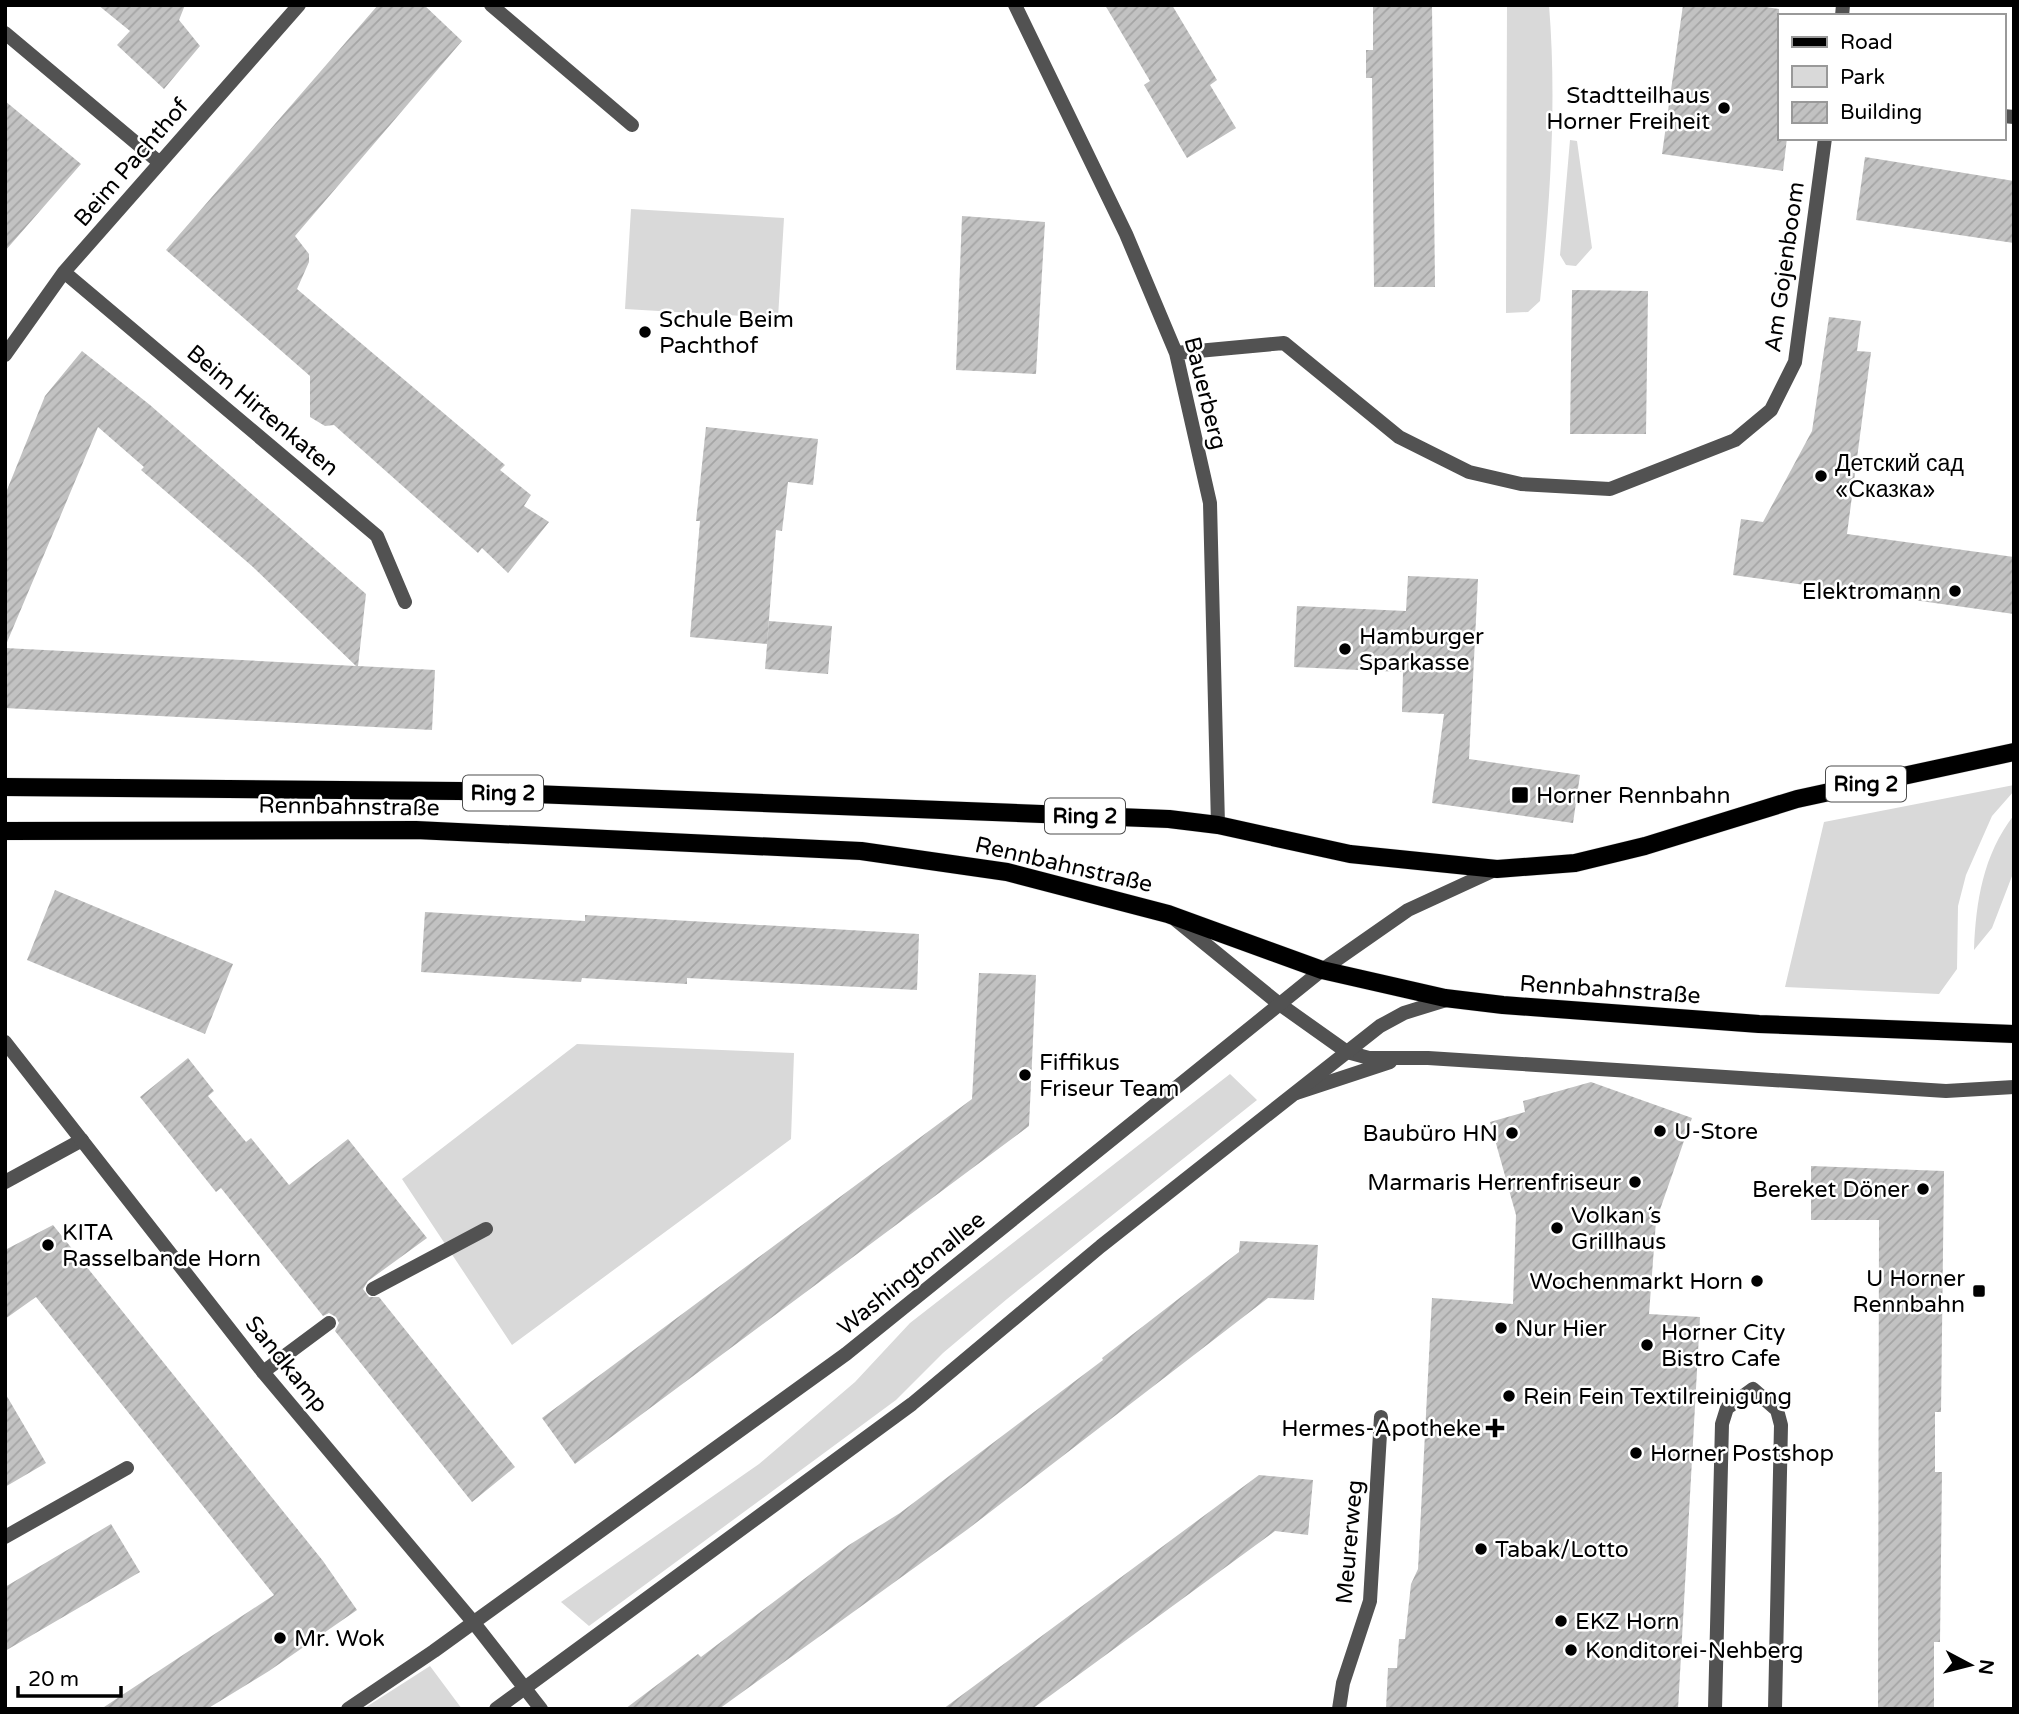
<svg xmlns="http://www.w3.org/2000/svg" width="2019" height="1714" font-family="'Varela Round',sans-serif">
	<defs>
		<pattern id="building-hatch" width="6" height="6" patternUnits="userSpaceOnUse" patternTransform="scale(1.75)"><rect width="6" height="6" fill="#c2c2c2"/><path d="M-1 1l2-2M0 6l6-6M5 7l2-2" fill="none" stroke="#a5a5a5"/></pattern>
	</defs>
	<rect width="100%" height="100%" fill="#fff"/>
	<path fill="#d9d9d9" d="M1507,5h42c8,99 1,197 -9,296l-12,11 -22,1v-8z
		M1570,140l7,1 15,107 -16,18 -10,-1 -6,-10z
		M631,209l153,9 -6,100 -153,-9z
		M2014,785v6l-22,25 -26,59 -8,31 -1,63 -18,25 -154,-7 39,-165z
		M2014,815v56l-22,57 -18,22c2,-49 9,-95 40,-135z
		M577,1044l217,9 -3,86 -279,206 -110,-166z
		M1230,1074l27,26 -250,199 -64,54 -47,47 -307,226 -28,-24 198,-138 96,-82 55,-59z
		M430,1666l32,43h-99z"/>
	<path fill="url(#building-hatch)" d="M98,5h87l-6,15 21,26 -36,43 -47,-44 13,-14z
		M378,5h46l38,36 -167,195 14,18v8l-12,27 208,176 -5,5 31,25 -7,11 25,16 -41,51 -26,-25 -4,5 -144,-128 -9,1 -15,-9v-41l-144,-126z
		M1105,5h67l45,75 -7,5 26,43 -49,30 -43,-73 6,-4z
		M1373,5h59l3,282h-61l-2,-209h-6v-28h7z
		M1683,5h69l27,4v129h8l-4,33 -121,-17z
		M5,101l76,63 -76,87z
		M1865,157l149,24v62l-158,-23z
		M962,216l83,6 -9,152 -80,-4z
		M1572,290l76,1 -2,143h-76z
		M1829,317l32,4 -4,30 14,1 -24,182 167,23v57l-281,-39 8,-56 22,3 49,-91z
		M82,351l68,54 216,189 -8,72 77,4 -3,60 -427,-22v-60l351,18 -103,-99 -112,-97 3,-3 -46,-40 -93,220v-152l40,-99z
		M706,427l112,12 -5,46 -25,-3 -6,49 -6,-1 -9,114 -77,-7 10,-116h-4z
		M1408,576l70,3 -9,180 111,16 -7,48 -141,-20 12,-89 -42,-2 1,-40 -109,-5 3,-61 109,5z
		M769,621l63,5 -4,48 -63,-5z
		M55,890l178,74 -28,70 -178,-74z
		M425,912l160,9v-6l334,19 -2,56 -230,-12v6l-105,-6 -1,4 -160,-10z
		M979,973l57,2 -7,151 -454,338 -33,-46 430,-319z
		M188,1058l26,33 -6,5 38,46 5,-4 38,47 59,-46 79,99 -59,43 -5,8 6,8h10l136,170 -38,31 -5,4 -137,-171 4,-8 -3,-6 -7,-4 -6,3 -102,-128 -5,4 -76,-95z
		M1591,1082l101,36 -36,103 -7,93 51,3 -22,392h-292l2,-41h9l2,-29h6l6,-55 7,-15 14,-271 81,6 3,-89 -26,-93 35,-10 -2,-11z
		M1811,1166l133,5 -3,241h-6v60h7l-2,170h-6v67h-56l1,-489h-68z
		M53,1225l270,336 34,49 -88,61 -62,38h-106l173,-114 -238,-298 -31,22v-69z
		M1240,1241l78,4 -4,55 -46,-2 -300,231 -249,180h-94l73,-55 3,3 148,-112 51,-32 203,-153 -1,-2 137,-106z
		M5,1393l41,70 -41,24z
		M1259,1475l54,5 -5,55 -33,-4 -243,178h-89z
		M111,1524l29,48 -135,79v-64z"/>
	<g fill="none" stroke-linecap="round" stroke-linejoin="round">
		<defs>
			<path id="primary" d="M5,787l454,4 710,28 49,6 132,29 147,15 78,-6 70,-17 152,-47 217,-47
				M5,831l411,-1 445,21 146,21 161,42 154,56 123,28 58,7 256,19 255,10"/>
		</defs>
		<use href="#primary" stroke="#dbdbdb" stroke-width="19"/>
		<path stroke="#525252" stroke-width="14" d="M491,5l141,120
			M1176,920l102,83 69,49 22,6h59l518,33 68,-4
			M1296,1093l94,-31
			M373,1289l113,-60
			M263,1372l66,-49
			M5,1537l122,-69
			M1715,1709l7,-285 5,-16 26,-19 24,21 4,15 -6,284"/>
		<path stroke="#525252" stroke-width="14" d="M1015,5l111,229 50,119 34,150 8,322
			M1842,16l1,-11
			M5,33l155,130
			M2003,116l11,1
			M64,272l313,264 28,66
			M1176,353l108,-10 115,94 70,35 52,12 89,5 125,-49 36,-30 24,-48 30,-224
			M5,355l59,-83 235,-267
			M5,1182l77,-42
			M1339,1709l4,-26 27,-82 11,-184"/>
		<path stroke="#525252" stroke-width="14" d="M5,1042l258,330 211,251 67,86
			M348,1709l86,-58 412,-297 476,-384 86,-60 89,-41
			M496,1709l416,-305 189,-158 279,-220 24,-13 42,-13"/>
		<use href="#primary" stroke="#000" stroke-width="18"/>
	</g>
	<g fill="#000" stroke="#fff" stroke-width="2.5">
		<circle cx="1724" cy="108" r="7"/>
		<circle cx="645" cy="332" r="7"/>
		<circle cx="1821" cy="476" r="7"/>
		<circle cx="1955" cy="591" r="7"/>
		<circle cx="1345" cy="649" r="7"/>
		<rect x="1511" y="786" width="18" height="18" rx="3.5"/>
		<circle cx="1025" cy="1075" r="7"/>
		<circle cx="1660" cy="1131" r="7"/>
		<circle cx="1512" cy="1133" r="7"/>
		<circle cx="1635" cy="1182" r="7"/>
		<circle cx="1923" cy="1189" r="7"/>
		<circle cx="1557" cy="1228" r="7"/>
		<circle cx="48" cy="1245" r="7"/>
		<circle cx="1757" cy="1281" r="7"/>
		<rect x="1972" y="1284" width="14" height="14" rx="3.5"/>
		<circle cx="1501" cy="1328" r="7"/>
		<circle cx="1647" cy="1345" r="7"/>
		<circle cx="1509" cy="1396" r="7"/>
		<path d="M1491.5 1417.5h7v7h7v7h-7v7h-7v-7h-7v-7h7z"/>
		<circle cx="1636" cy="1453" r="7"/>
		<circle cx="1481" cy="1549" r="7"/>
		<circle cx="1561" cy="1621" r="7"/>
		<circle cx="280" cy="1638" r="7"/>
		<circle cx="1571" cy="1650" r="7"/>
	</g>
	<g text-anchor="middle" stroke-width="5" stroke-linejoin="round" paint-order="stroke">
		<g fill="#fff" stroke="#4c4c4c" stroke-width="2">
			<rect x="1826" y="766.5" width="80" height="35" rx="5"/>
			<rect x="463" y="775.5" width="80" height="35" rx="5"/>
			<rect x="1045" y="798.5" width="80" height="35" rx="5"/>
		</g>
		<g font-size="21" font-weight="bold" fill="#000">
			<text x="1866" y="791">Ring 2</text>
			<text x="503" y="800">Ring 2</text>
			<text x="1085" y="823">Ring 2</text>
		</g>
		<g font-size="23" fill="#000" stroke="#fff" text-anchor="start">
			<text x="1710" y="103" text-anchor="end">Stadtteilhaus<tspan x="1710" dy="26">Horner Freiheit</tspan></text>
			<text x="659" y="327">Schule Beim<tspan x="659" dy="26">Pachthof</tspan></text>
			<text x="1835" y="471">Детский сад<tspan x="1835" dy="26">«Сказка»</tspan></text>
			<text x="1941" y="599" text-anchor="end">Elektromann</text>
			<text x="1359" y="644">Hamburger<tspan x="1359" dy="26">Sparkasse</tspan></text>
			<text x="1536" y="803">Horner Rennbahn</text>
			<text x="1039" y="1070">Fiffikus<tspan x="1039" dy="26">Friseur Team</tspan></text>
			<text x="1674" y="1139">U-Store</text>
			<text x="1498" y="1141" text-anchor="end">Baubüro HN</text>
			<text x="1621" y="1190" text-anchor="end">Marmaris Herrenfriseur</text>
			<text x="1909" y="1197" text-anchor="end">Bereket Döner</text>
			<text x="1571" y="1223">Volkan´s<tspan x="1571" dy="26">Grillhaus</tspan></text>
			<text x="62" y="1240">KITA<tspan x="62" dy="26">Rasselbande Horn</tspan></text>
			<text x="1965" y="1286" text-anchor="end">U Horner<tspan x="1965" dy="26">Rennbahn</tspan></text>
			<text x="1743" y="1289" text-anchor="end">Wochenmarkt Horn</text>
			<text x="1515" y="1336">Nur Hier</text>
			<text x="1661" y="1340">Horner City<tspan x="1661" dy="26">Bistro Cafe</tspan></text>
			<text x="1523" y="1404">Rein Fein Textilreinigung</text>
			<text x="1481" y="1436" text-anchor="end">Hermes-Apotheke</text>
			<text x="1650" y="1461">Horner Postshop</text>
			<text x="1495" y="1557">Tabak/Lotto</text>
			<text x="1575" y="1629">EKZ Horn</text>
			<text x="294" y="1646">Mr. Wok</text>
			<text x="1585" y="1658">Konditorei-Nehberg</text>
		</g>
		<g font-size="23" fill="#000" stroke="#fff">
			<text transform="translate(131 162) rotate(-49)" y="8">Beim Pachthof</text>
			<text transform="translate(1784 267) rotate(-82)" y="8">Am Gojenboom</text>
			<text transform="translate(1206 393) rotate(76)" y="8">Bauerberg</text>
			<text transform="translate(263 410) rotate(40)" y="8">Beim Hirtenkaten</text>
			<text transform="translate(349 806) rotate(1)" y="8">Rennbahnstraße</text>
			<text transform="translate(1064 864) rotate(13)" y="8">Rennbahnstraße</text>
			<text transform="translate(1610 989) rotate(4)" y="8">Rennbahnstraße</text>
			<text transform="translate(911 1273) rotate(-39)" y="8">Washingtonallee</text>
			<text transform="translate(287 1364) rotate(51)" y="8">Sandkamp</text>
			<text transform="translate(1349 1542) rotate(-85)" y="8">Meurerweg</text>
		</g>
	</g>
	<rect width="2019" height="1714" fill="none" stroke="#000000" stroke-width="14"/>
	<rect x="1778" y="14" width="228" height="126" fill="#ffffff" stroke="#999999" stroke-width="2"/>
	<rect x="1792" y="37" width="35" height="10" fill="#000000" stroke="#999999" stroke-width="2"/>
	<text x="1840" y="49" font-size="21" fill="#000000">Road</text>
	<rect x="1792" y="66" width="35" height="21" fill="#d9d9d9" stroke="#999999" stroke-width="2"/>
	<text x="1840" y="84" font-size="21" fill="#000000">Park</text>
	<rect x="1792" y="102" width="35" height="21" fill="url(#building-hatch)" stroke="#999999" stroke-width="2"/>
	<text x="1840" y="119" font-size="21" fill="#000000">Building</text>
	<g transform="translate(1970 1665) rotate(97)" stroke="#ffffff" stroke-width="5" paint-order="stroke">
	<path d="M0-5L12 26L0 18L-12 26Z" fill="#000000"/>
	<text y="-10" font-size="19" font-weight="bold" text-anchor="middle" fill="#000000">N</text>
	</g>
	<path d="M18 1686v10h103v-10" fill="none" stroke="#000000" stroke-width="3.5"/>
	<text x="28" y="1686" font-size="21" fill="#000000" stroke="#ffffff" stroke-width="5" paint-order="stroke">20 m</text>
</svg>
